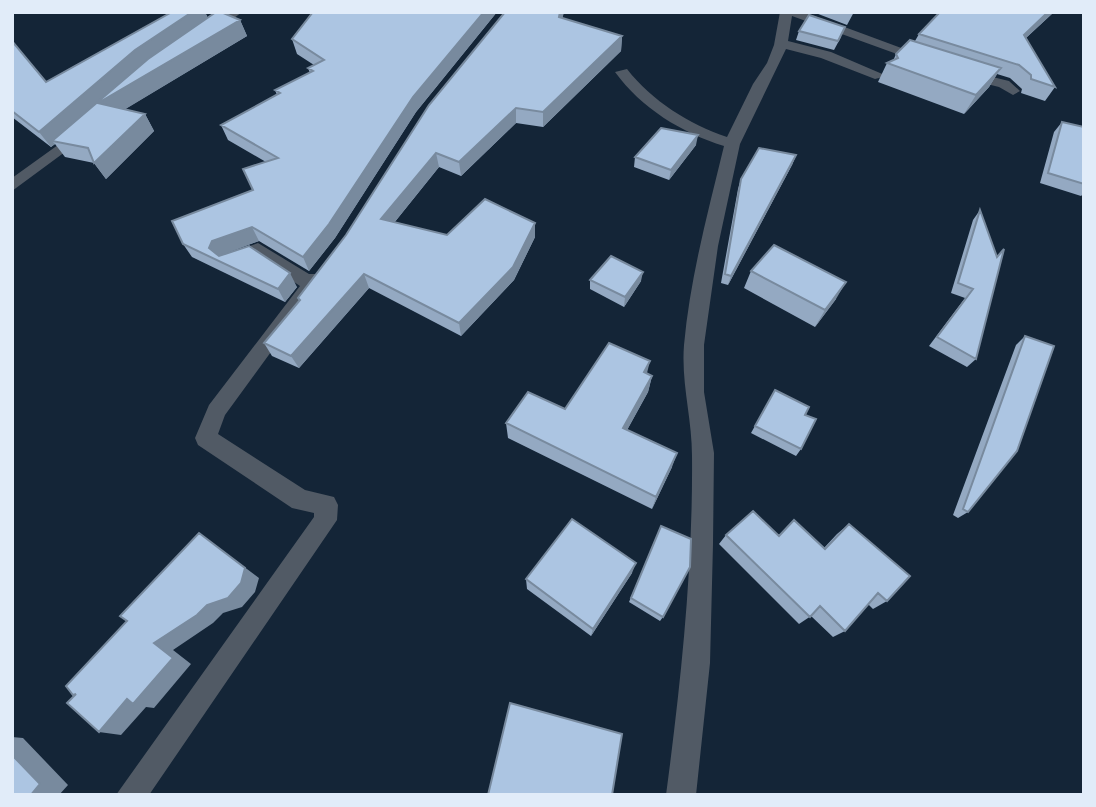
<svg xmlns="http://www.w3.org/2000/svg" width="1096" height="807" font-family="'PT Sans',sans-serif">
	<rect width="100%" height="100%" fill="#142537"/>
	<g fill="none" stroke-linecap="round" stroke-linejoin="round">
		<path fill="#515a65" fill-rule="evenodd" d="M227,12h15l-29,22h-10v-6z
			M780,12h24l127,47 -12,3 -127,-46 -4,25 43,11 56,24 -12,3 -54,-21 -35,-9 -46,95 -22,102 -14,99v47l10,61 -1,91 -3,119 -14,132h-30c15,-113 27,-226 26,-339 0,-38 -11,-73 -8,-111 6,-67 24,-133 40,-199 -42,-13 -83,-38 -109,-74l12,-3c25,32 62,55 100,68l26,-53 14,-21 7,-18z
			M964,70l45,11 11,10 -7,4 -14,-8 -40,-10 -2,-3z
			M83,127l5,2v6l-76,56v-13z
			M258,243l51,31h12l3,5 -99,136 -7,19 87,56 29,7 4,8 -1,15 -188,275h-33l198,-278v-4l-22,-5 -94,-63 -3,-7 14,-33 91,-119 -43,-29 -28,11 -9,-7 3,-5z"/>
	</g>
	<path fill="#94a9c2" d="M172,12h33l3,6 32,2 7,16 -122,73 20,5 9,17 -48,48 -12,-16 -29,-6 -10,-13 -4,3 -39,-30v-76l34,41z
		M313,12h184l-81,100 -81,126 -26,33 -50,-30 -38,14 -1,1 77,31 -12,15 -93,-45 -9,-13 70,-54 13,-28 -38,-22 -7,-15 56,-30 -2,-5 35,-17 -2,-5 6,-3 -17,-11 -5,-15z
		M505,12h59l-2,6 60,18 -1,15 -78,76 -27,-4 -55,53 -22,-9 -45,56 53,12 88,2 -21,43 -53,56 -92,-48 -70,80 -27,-12 -8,-13 35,-42 -1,-3 48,-63z
		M813,12h41l-7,13z
		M940,12h114l-28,26 29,49 -10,14 -24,-8 1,-4 -12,-11 -13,-4 -8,13 -25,27 -86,-32 9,-19 6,-2 3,-7 19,-13 4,-7z
		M799,31l42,6 -7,13 -38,-10z
		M1062,122l22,5v66l-3,3 -41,-13 14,-51z
		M696,145l-27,35 -35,-13 1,-10z
		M796,155l-4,10 -64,120 -7,-2 17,-94 3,-10z
		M980,210l-4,149 -9,8 -38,-21 36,-48 -14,-5 22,-73z
		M751,271l85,28 -21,28 -71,-39z
		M590,280l51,1 -17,26 -34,-18z
		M1025,336l-57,176 -10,6 -5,-3 63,-170z
		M647,373l5,3 -4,16 -21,38 45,37 -20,42 -144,-71 -2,-15 59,-14z
		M775,390l26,59 -5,7 -45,-23z
		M849,524l38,77 -14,8 -5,-5 -23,27 -12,6 -22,-21 -12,8 -80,-80 7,-9 53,1 45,12 13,-14z
		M661,526l2,91 -3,4 -31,-19z
		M632,573l-41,63 -64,-47 -1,-10z"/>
	<path fill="#788a9e" d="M192,12h13l4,9 31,-1 7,16 -138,83 -57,22 3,3 -4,3 -12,-15 96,-82z
		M484,12h13l-81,100 -81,126 -26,33 -6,-14 110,-160z
		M560,12h4l-5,20v-15z
		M1048,12h6l-39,36 9,-13z
		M622,36l-1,15 -78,76v-15z
		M1001,68l-12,19 -25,27 12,-19z
		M516,108v15l-55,53 -2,-14z
		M145,114l9,17 -48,48 -12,-16z
		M698,135l-2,10 -27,35 2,-10z
		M436,153l3,14 -54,67 -4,-15z
		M796,155l-4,10 -64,120 3,-9z
		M535,223v14l-21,43 -53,56 -2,-13z
		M252,227l7,14 -38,14 -3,5 -9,-12 3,-7z
		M643,272l-2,9 -17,26 1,-10z
		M290,273l7,14 -12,15 -7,-13z
		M364,274l5,14 -70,80 -8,-12z
		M846,282l-10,17 -21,28 10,-17z
		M650,361l-4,16 -2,-5z
		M652,376l-4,16 -28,51 3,-15z
		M677,453l-5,14 -20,42 4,-12z
		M199,533l60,45 -4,14 -13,15 -19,6 -10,10 -40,27 18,14 -37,44 -8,-1 -25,28 -22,-3 55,-89z
		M636,563l-4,10 -41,63 2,-7z
		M12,737l11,1 45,47 -9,10h-28l-19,-40z"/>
	<path fill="#acc5e2" stroke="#788a9e" stroke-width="2" d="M172,12h20l-57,38 -96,82 -27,-21v-70l34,41z
		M216,12h5l19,8 -142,83 47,11 -51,49 -6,-15 -36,-7 96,-82z
		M313,12h171l-71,85 -84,127 -26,33 -51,-30 -40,14 -3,7 10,8 30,-10 41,27 -12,16 -95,-45 -11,-23 81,-31 -10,-21 35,-11 -57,-33 59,-32 -5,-3 38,-19 -5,-3 16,-8 -32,-21z
		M505,12h55l-1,5 63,19 -79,76 -27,-4 -57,54 -23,-9 -55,66 66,16 38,-36 50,24 -22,44 -54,56 -95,-49 -73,82 -27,-13 36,-43 -2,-2 48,-63 83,-130z
		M940,12h108l-24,23 31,52 -24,-8v-4l-12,-10 -100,-31z
		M809,15l36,12 -7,14 -39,-10z
		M910,40l91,28 -25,27 -89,-32 11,-5 -2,-4z
		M1062,122l22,5v57l-36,-11z
		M661,128l37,7 -27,35 -36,-13z
		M759,148l37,7 -65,121 -6,-2 16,-95z
		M980,210l17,47 7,-8 -28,110 -39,-22 36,-48 -15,-6z
		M774,245l72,37 -21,28 -74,-39z
		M611,256l32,16 -18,25 -35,-17z
		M1025,336l29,10 -37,105 -49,61 -5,-3z
		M609,343l41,18 -6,11 8,4 -29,52 54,25 -21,44 -150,-74 22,-31 37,17z
		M775,390l34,17 -4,8 11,4 -15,30 -46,-23z
		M753,511l26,25 15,-16 31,29 24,-25 61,52 -23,25 -9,-8 -33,38 -25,-25 -10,11 -84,-82z
		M572,519l64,44 -43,66 -67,-50z
		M661,526l30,13 -1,28 -27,50 -32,-19z
		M199,533l46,35 -4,15 -13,15 -21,7 -10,10 -43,28 19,15 -40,46 -6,-5 -28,33 -32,-29 9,-9 -3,1 -7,-9 61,-65 -7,-5z
		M510,703l112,31 -10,61h-124z
		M12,755l28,29 -9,11h-19z"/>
	<rect width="1096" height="807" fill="none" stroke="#e1ecf9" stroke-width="28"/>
</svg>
